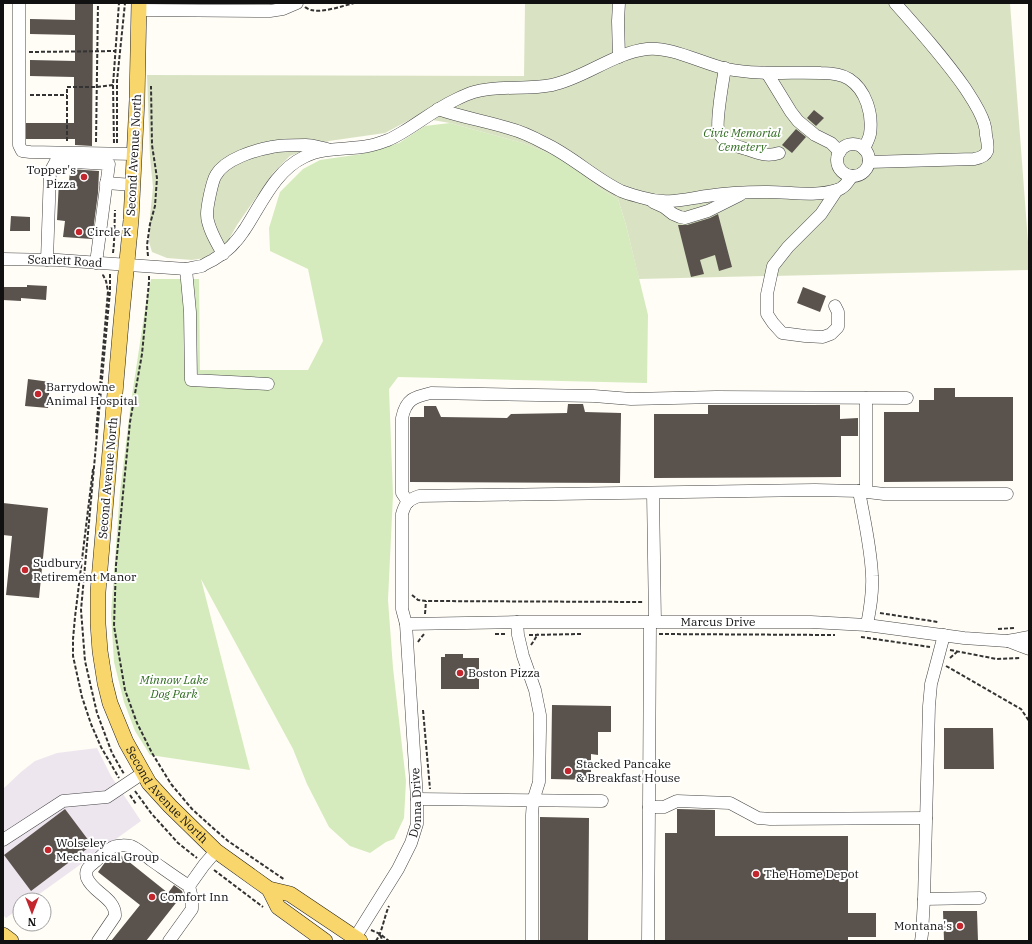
<svg xmlns="http://www.w3.org/2000/svg" width="1032" height="944" font-family="'IBM Plex Serif',serif">
	<rect width="100%" height="100%" fill="#fffdf5"/>
	<path fill="#eee6ef" d="M97,748l14,28 30,45 -110,79h-11v8l-14,10 -3,-3v-126l18,-17 14,-11 22,-8z"/>
	<path fill="#d5ebbd" d="M450,123l73,20 32,13 27,18 17,14 19,11 8,26 22,90 -1,68 -249,-6 -9,12 4,106 -5,105 5,68 13,113 -2,37 -10,21 -8,3 -16,11 -20,-7 -21,-19 -22,-43 -14,-35 -92,-170 49,191 -100,-15 -15,-24 -11,-29 -10,-40 -3,-48 9,-122 11,-90 15,-99 5,-24h48l1,91h108l15,-29 -15,-72 -38,-18 -1,-23 11,-36 23,-23 17,-9 42,-6 37,-11 26,-17z"/>
	<path fill="#d9e3c4" d="M525,3h485l19,252v15l-390,9 -13,-54 -8,-26 -19,-11 -17,-14 -27,-18 -32,-13 -73,-20 -35,-6 -30,16 -56,8 -39,15 -17,17 -36,52 -9,16 -23,17 -13,2 -25,-2 -15,-6 -3,-10 1,-26 3,-29 -3,-30 -3,-82 377,1z"/>
	<path fill="#5a524d" d="M75,3h18l-1,143 -17,-1v-6h-49v-16h48v-46l-44,-1v-16l45,1v-26l-45,-1v-15l45,1z
		M814,110l10,8 -8,8 -9,-8z
		M796,129l10,8 -14,16 -10,-8z
		M70,169l29,2 -1,22 -6,46 -29,-2 2,-16 -8,-1 2,-39 10,1z
		M718,214l14,53 -13,4 -4,-16 -15,5 4,14 -13,3 -13,-52h9l23,-7z
		M11,216l19,1v14h-20z
		M27,285l20,1 -1,14 -25,-2v3l-18,-1v-13h24z
		M803,287l23,9 -6,16 -23,-9z
		M28,379l22,3 -2,26 -23,-2z
		M934,388h21v9h58v84l-129,1v-70h35v-12h15z
		M568,404h15l2,8 36,1 -1,70 -210,-1v-65h14v-11h12l5,11 66,1 4,-4 56,-1z
		M708,405h132v14l18,-1v18h-17v41l-187,1v-64h54z
		M3,503l45,5 -9,90 -33,-3 6,-59 -9,-1z
		M445,654h18v4h16v31h-38v-32h4z
		M552,705l59,1v26h-13v23l-7,-1v26l-40,-1z
		M944,728h49l1,41h-50z
		M65,809l27,36 -61,46 -27,-36z
		M677,809l38,1v26h133v77h28v24h-28v4h-183v-108h12z
		M540,817l49,1 -1,123h-48z
		M118,853l50,40 6,-8 8,6 1,3 -37,47h-35l29,-36 -42,-33 8,-11 7,-5z
		M943,911h34l1,30h-34z"/>
	<g fill="none" stroke-linecap="round" stroke-linejoin="round">
		<defs>
			<g id="minor">
				<path d="M19,3v142l3,6 8,1 104,2"/>
				<path d="M139,10l131,1 13,-2 14,-6"/>
				<path d="M619,57l-1,-36 1,-18"/>
				<path d="M725,68c-2,12 -10,57 -6,65 5,10 17,13 27,16 11,4 21,8 33,4"/>
				<path d="M767,73l24,39 7,9 17,14 16,8 9,9"/>
				<path d="M438,109c23,8 47,12 70,19 12,3 25,9 36,15 28,13 50,35 77,48 7,3 16,5 23,7 22,7 41,1 63,-2 20,-3 41,-4 61,-4 22,0 47,5 69,-2 7,-2 11,-8 15,-14"/>
				<circle cx="853" cy="160" r="16"/>
				<path d="M869,162l105,-3c16,-3 15,-10 12,-24 0,-4 -1,-9 -2,-12 -4,-13 -12,-24 -19,-35 -21,-30 -45,-57 -70,-85"/>
				<path d="M106,183l27,2"/>
				<path d="M653,202l11,5 9,7 7,3 5,1 23,-7 32,-16"/>
				<path d="M223,254c-6,-11 -16,-27 -16,-40 0,-7 5,-33 9,-39 9,-16 39,-25 56,-28 8,-2 25,-2 34,-2 7,0 14,3 21,4"/>
				<path id="s1" d="M3,259l55,1 128,9c5,-1 11,-2 16,-3 3,-2 7,-4 11,-6 8,-5 16,-10 22,-18 4,-4 7,-9 10,-13 17,-26 30,-58 59,-72 20,-10 43,-7 64,-11 7,-1 14,-4 20,-6 5,-2 10,-5 15,-8 17,-10 33,-23 52,-32 6,-3 12,-6 19,-8 25,-7 52,-2 78,-7 33,-7 61,-32 95,-36 24,-3 56,15 80,20 32,6 62,3 94,4 9,0 20,1 28,6 17,11 24,35 21,55 -1,5 -4,10 -6,15"/>
				<path d="M47,260l3,-88 6,-11 53,3 -13,99"/>
				<path d="M186,269l4,43 1,68 77,4"/>
				<path d="M835,306l3,6v15l-7,7 -8,3 -18,-1 -23,-3 -9,-10 -6,-9v-20l6,-28 15,-19 33,-33 16,-24"/>
				<path d="M866,398v94"/>
				<path d="M859,491c5,28 12,57 13,85 1,17 -2,33 -5,49"/>
				<path d="M653,493l2,129"/>
				<path d="M408,502l-6,-9v-75c4,-19 12,-21 29,-25l163,3 37,3 85,-2 191,1"/>
				<path d="M517,622l1,13 5,21 12,34 5,25v15l-1,52 -6,19 -1,14v126"/>
				<path d="M650,622l-1,185h15l13,-6 53,2 28,15 12,1 156,-1"/>
				<path id="s2" d="M406,624l111,-2h294l56,3 97,13 43,3 22,-4"/>
				<path d="M944,635l-13,49 -2,22 -5,193 56,-1"/>
				<path d="M1008,641l21,8"/>
				<path d="M417,799l185,2"/>
				<path d="M3,840l60,-39 44,-4 36,-24"/>
				<path d="M189,886l15,-21 12,-14"/>
				<path d="M98,941l17,-25c1,-18 -22,-23 -28,-38 -3,-9 3,-12 9,-17 4,-4 12,-12 17,-14 4,-2 13,-2 18,-1 7,3 14,9 20,14 13,9 25,18 38,26l3,12v11l-23,32"/>
				<path id="s3" d="M353,941l45,-72 13,-26 6,-19v-25l-11,-175 -4,-15v-95c3,-11 6,-14 17,-18l396,-6 44,1 25,3h123"/>
				<path d="M648,941l1,-134"/>
				<path d="M921,941l1,-7 2,-35"/>
			</g>
			<g id="major">
				<path id="s4" d="M139,3l-2,97 -6,120 -10,103 -23,269v32l2,27 5,32 5,20 16,39 23,41 21,23 46,45 53,38 21,5 70,47"/>
				<path d="M269,889l9,18 47,34"/>
				<path d="M3,935l8,6"/>
			</g>
		</defs>
		<use href="#minor" stroke="#444" stroke-width="13"/>
		<use href="#major" stroke="#222" stroke-width="16"/>
		<path stroke="#333" stroke-width="2" stroke-dasharray="4 2" stroke-linecap="butt" d="M305,7c1,1 5,3 6,3 11,3 32,-4 43,-7
			M29,52l87,-1
			M30,95h37
			M67,141v-54h29l17,-2
			M96,142l2,-139
			M114,143l-1,-58 6,-82
			M117,143v-62l8,-78
			M113,253l1,-10 1,-33
			M148,256l-1,-11 3,-21 5,-18 2,-28 -5,-33 -1,-59
			M110,274v17l-29,319 4,51 12,52 15,40 12,21
			M149,276v6l-7,72 -12,68 -14,143 -2,61 11,64 12,33 15,30 19,31 21,25 21,19 15,13 57,39
			M96,433l12,-142 -2,-10 -3,-6v-2
			M93,469l-18,148 -2,22v17l9,41 9,27 10,23 18,31
			M412,595l6,5 8,1 218,1
			M880,613l58,9
			M425,614l1,-13
			M998,629l16,-1
			M495,634h12
			M659,634l176,1
			M529,635l52,-1
			M861,637l69,10
			M418,642l2,-3 4,-5
			M531,645l2,-3 5,-8
			M950,650l47,9 24,-1
			M950,658l8,-7
			M946,666l75,43 8,12
			M423,710l7,79
			M135,791l16,22 27,30 19,15
			M130,795l6,9
			M214,870l49,37
			M371,930l9,4 9,7
			M380,935l3,6
			M376,941c7,-11 8,-24 13,-35"/>
		<use href="#minor" stroke="#fff" stroke-width="12"/>
		<use href="#major" stroke="#f9d66b" stroke-width="15"/>
	</g>
	<g fill="#c4262e" stroke="#fff" stroke-width="1.5">
		<circle cx="84" cy="177" r="4"/>
		<circle cx="79" cy="232" r="4"/>
		<circle cx="38" cy="394" r="4"/>
		<circle cx="25" cy="570" r="4"/>
		<circle cx="460" cy="673" r="4"/>
		<circle cx="568" cy="771" r="4"/>
		<circle cx="48" cy="850" r="4"/>
		<circle cx="756" cy="874" r="4"/>
		<circle cx="152" cy="897" r="4"/>
		<circle cx="960" cy="926" r="4"/>
	</g>
	<g text-anchor="middle" stroke-width="4" stroke-linejoin="round" paint-order="stroke">
		<g font-size="12" font-style="italic" fill="#2f6b1f" stroke="#fff">
			<text x="742" y="137">Civic Memorial<tspan x="742" dy="14">Cemetery</tspan></text>
			<text x="174" y="684">Minnow Lake<tspan x="174" dy="14">Dog Park</tspan></text>
		</g>
		<g font-size="12" fill="#111" stroke="#fff">
			<text transform="translate(134 155) rotate(-87)" y="4">Second Avenue North</text>
			<text dy="4" stroke="none"><textPath href="#s1" startOffset="62">Scarlett Road</textPath></text>
			<text transform="translate(108 478) rotate(-85)" y="4">Second Avenue North</text>
			<text dy="4" stroke="none"><textPath href="#s2" startOffset="312">Marcus Drive</textPath></text>
			<text dy="4" stroke="none"><textPath href="#s4" startOffset="812">Second Avenue North</textPath></text>
			<text dy="4" stroke="none"><textPath href="#s3" startOffset="155">Donna Drive</textPath></text>
		</g>
		<g font-size="12" fill="#111" stroke="#fff" text-anchor="start">
			<text x="76" y="174" text-anchor="end">Topper's<tspan x="76" dy="14">Pizza</tspan></text>
			<text x="87" y="236">Circle K</text>
			<text x="46" y="391">Barrydowne<tspan x="46" dy="14">Animal Hospital</tspan></text>
			<text x="33" y="567">Sudbury<tspan x="33" dy="14">Retirement Manor</tspan></text>
			<text x="468" y="677">Boston Pizza</text>
			<text x="576" y="768">Stacked Pancake<tspan x="576" dy="14">&amp; Breakfast House</tspan></text>
			<text x="56" y="847">Wolseley<tspan x="56" dy="14">Mechanical Group</tspan></text>
			<text x="764" y="878">The Home Depot</text>
			<text x="160" y="901">Comfort Inn</text>
			<text x="952" y="930" text-anchor="end">Montana's</text>
		</g>
	</g>
	<rect width="1032" height="944" fill="none" stroke="#111111" stroke-width="8"/>
	<g transform="translate(32 912) rotate(180)"><circle r="19" fill="#ffffff" stroke="#a0a0a0"/>
	<path d="M0-3L7 15L0 10L-7 15Z" fill="#c4262e"/>
	<text y="-6" font-size="11" font-weight="bold" text-anchor="middle" fill="#111111">N</text>
	</g>
</svg>
